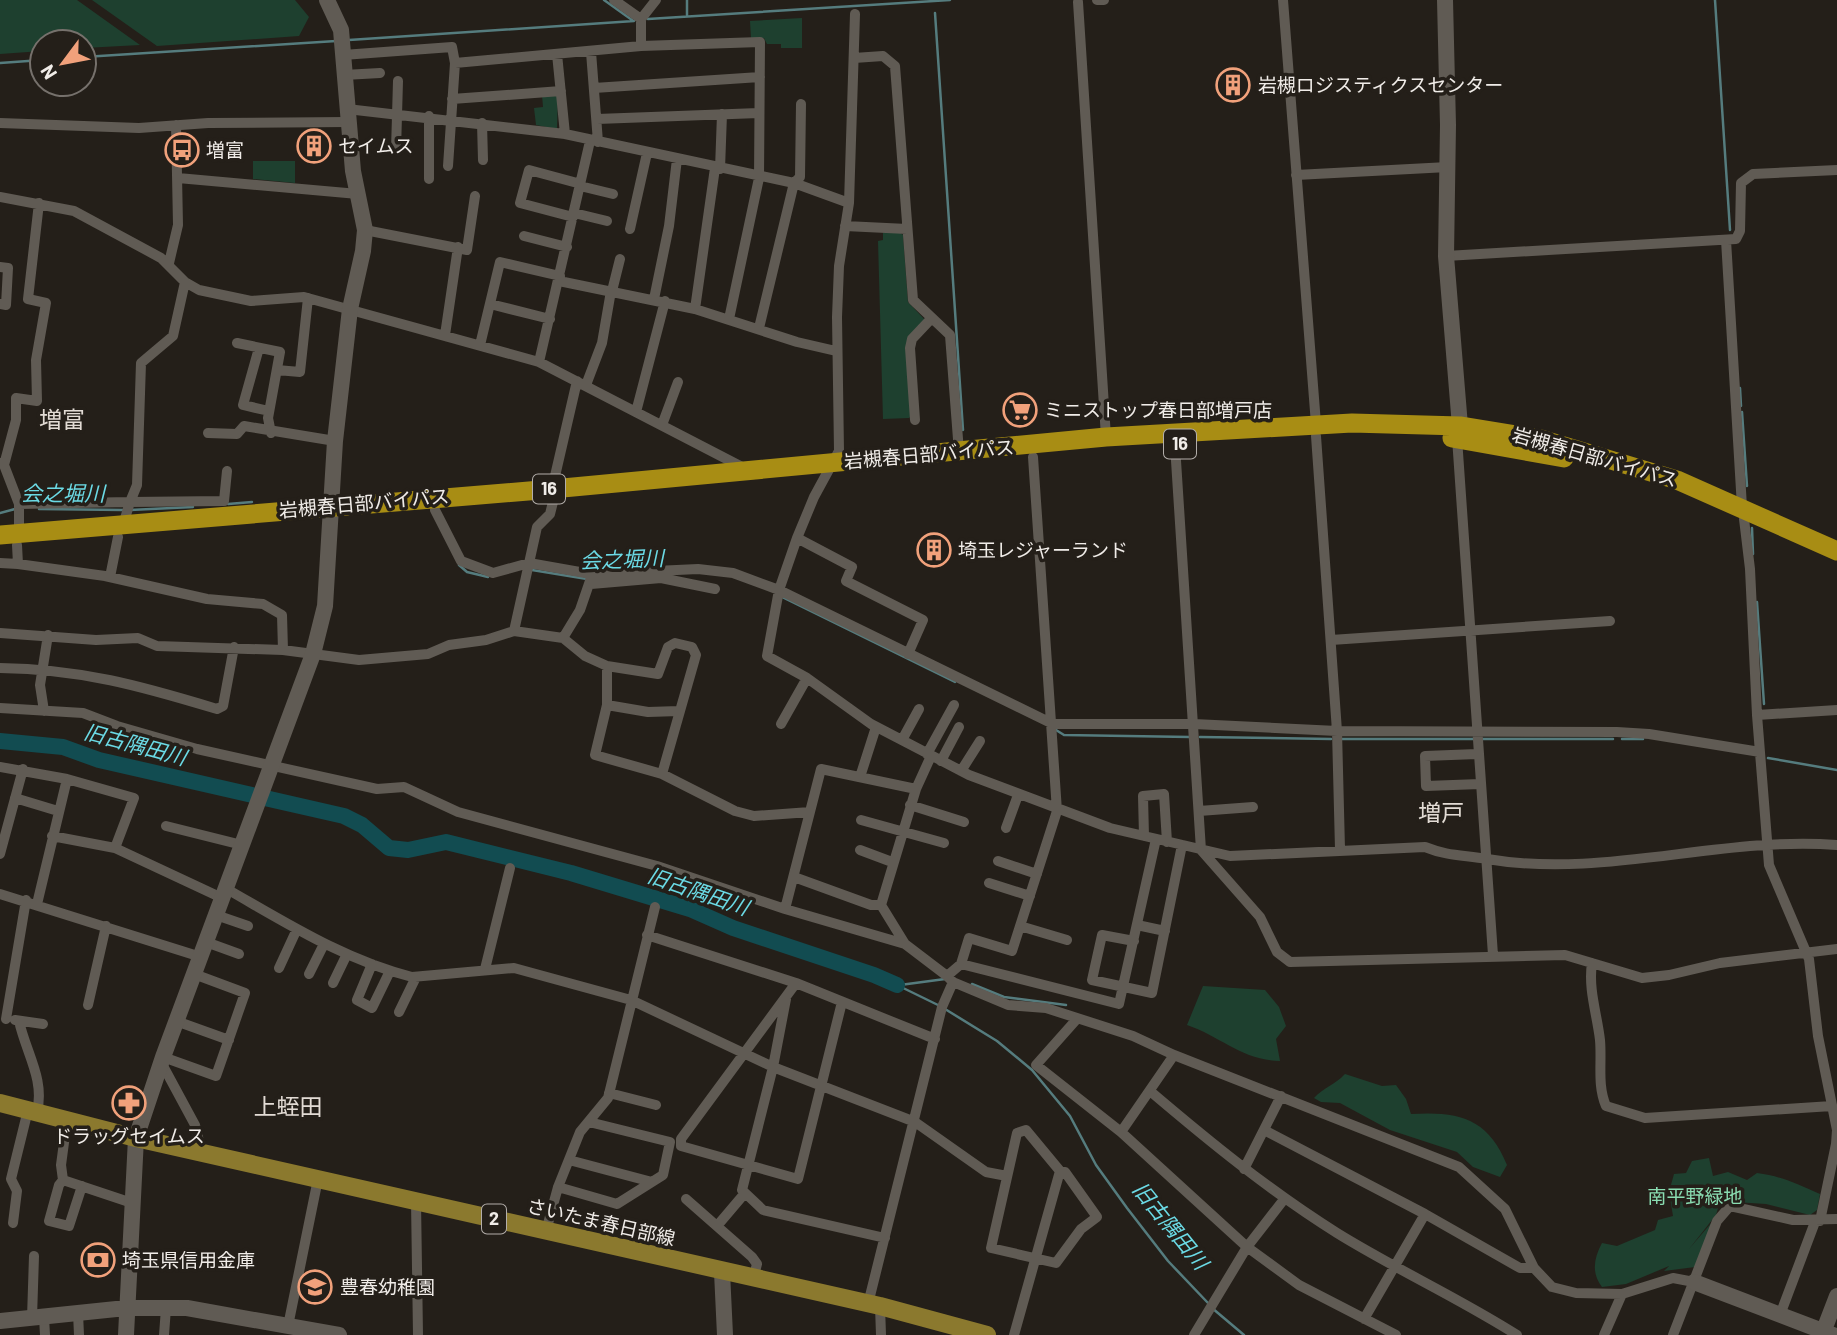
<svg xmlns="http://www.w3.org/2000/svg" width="1837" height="1335" font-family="Barlow,'Noto Sans JP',sans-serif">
	<rect width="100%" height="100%" fill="#241f19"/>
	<path fill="#1e402f" d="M0,0h77l63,45 -56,3v-6h-42v9l-42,3z
		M92,0h203l14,17 -10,19 -142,10z
		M802,18v30h-21v-4h-14l-3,-6h-13l-1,-17z
		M542,95h16l-1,34 -21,-4 -2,-17 9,-1z
		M253,161h42v22l-42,-4z
		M898,231l5,4 5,67 17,18 -16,18 4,76 -4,4 -26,1 -5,-178 5,-1v-8z
		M1203,986l62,4 14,17 7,19 -10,13 4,22c-39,-1 -58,-24 -93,-36z
		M1345,1074l37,12 14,-1 10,14 5,15c48,-3 77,4 96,51l-7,12 -27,-10 -16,-15 -67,-22 -50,-27 -19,-1 -7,-4c10,-11 21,-13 31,-24z
		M1709,1158l4,18 15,-4 19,8 10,-7c24,3 40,11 63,21l-3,16 -7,5 -44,-11 -46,-3 -4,14 -27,34 24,-28 -18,46 -31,4 5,-5 -43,18 -24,3c-11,-14 -8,-29 0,-44l15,3 38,-16 3,-10 15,-4 -4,-24 5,-18 12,-1 6,-12z"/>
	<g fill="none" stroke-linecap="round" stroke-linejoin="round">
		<path stroke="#557c7e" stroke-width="2.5" d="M604,0l28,20
			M687,0v15
			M1715,0l15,230
			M935,13l28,417
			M648,19l302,-19
			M349,40l285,-19
			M84,57l252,-16
			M0,63l42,-3
			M1740,388l1,18
			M1742,412l5,74
			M228,504l24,-2
			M39,509l84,1
			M130,510l63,-3
			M0,513l15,-4
			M1752,528l1,26
			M459,565l8,7 21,5
			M532,570l55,9
			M782,597l173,85
			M1757,602l7,102
			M1056,730l8,5 126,2
			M1200,737l131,2
			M1342,739h131
			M1483,739h130
			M1622,739h21
			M1768,758l69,12
			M972,984l32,13 62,8
			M897,985l43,21
			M900,985l45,-6
			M945,1009l52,32 35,29 38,46 26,49 31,43 41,53 40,42
			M1212,1308l32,27"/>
		<path stroke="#124c51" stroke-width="16" d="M0,741l63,6 36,13 245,56 18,9 27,23 19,2 38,-8 125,31 119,36 43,19 141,47 23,10"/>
		<path stroke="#605b54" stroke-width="10" d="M614,0l27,19
			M1097,0h7
			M1283,0l33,424
			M1078,2l28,435
			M855,14l-6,189 -10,63 -2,51 2,134 -25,46 -17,41 -18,52 -12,66 40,22 64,46 98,51 141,53 120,28 195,-9c22,9 40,8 62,12 117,20 232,-23 350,-14
			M641,46v-27l15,-19
			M591,52l7,90
			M557,54l8,80
			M343,55l109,-8 3,16 -7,103
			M854,58l29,-2 12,10 18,234 37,35 9,117
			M455,63l186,-17 119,-4 -1,136 -30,141
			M344,75l36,-2
			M594,88l166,-11
			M452,99l109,-8
			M347,109l218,25 229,49 55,20
			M429,116v63
			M597,119l162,-6
			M0,123l139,5 69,-5 139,-1
			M482,123l1,37
			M396,150l2,-69
			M720,169l2,-55
			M1296,175l152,-8
			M178,178l180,16
			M580,186l33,8
			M0,197l74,14 87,47 24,24 14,8 52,11 53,-4 235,65 205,106
			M574,213l33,8
			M573,217l-53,-14 9,-33 52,14
			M845,226l62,3
			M630,229l17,-76
			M365,230l102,20 8,-54
			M524,236l43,11
			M1726,240l16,267
			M1446,256l290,-17 4,-8 1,-48 12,-9 84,-4
			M169,263l9,-38 -2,-100
			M0,267l8,1 -2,37 -6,-1
			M559,281l136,28 102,33 39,9
			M612,291l8,-32
			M654,299l15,-73 8,-67
			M490,304l60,15
			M695,309l20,-141
			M759,328l35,-145 6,-6 1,-73
			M445,335l13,-88
			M237,343l43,9 -12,66 3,15
			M480,345l20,-83 60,14
			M259,348l-16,57 26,6
			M539,362l51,-221
			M277,370l23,2 8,-74
			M586,385l16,-42 9,-52
			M636,412l29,-111
			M915,420l-5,-72 2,-9 17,-18
			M662,425l16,-43
			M208,433l29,1 7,-8 91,15
			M1316,436l21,295 3,118
			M1457,438l36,517
			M1175,445l26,405 59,67 17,35 13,10 275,-7 77,23 27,-3 51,-12 117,-14
			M0,463l4,2 15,39v29
			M4,465l12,-45v-22l21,3 -1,-41 10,-57 -18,-4 11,-96
			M552,489l25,-108
			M19,504l111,-2 7,-17 4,-122 32,-27 12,-54
			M435,510l26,51 32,12 36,-10 62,11 107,-5 35,4 46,17 274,134h141l143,7 280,1 32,2 111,18
			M1744,519l6,50 7,146 12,150 40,94 9,77 19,94 -1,14 -16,77
			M123,525l7,-23 94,-1 3,-30
			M797,538l55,29 -6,14 77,39 -15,34
			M17,545l1,19 87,12 102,23 56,5 19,11 1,35
			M0,563l18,1
			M110,577l8,-40
			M591,584l70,-6 54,11
			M514,631l23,-104 13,-13 3,-12
			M0,633l96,7 42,-2 19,8 126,4 76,10 69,-6 21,-9 37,-5 28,-9 49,7 22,18 22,10 51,8 10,-27 7,-4 17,4 4,8 -34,119
			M563,638l17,-28 11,-32
			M1331,640l279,-19
			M607,666v39l-12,50 67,19 73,37 19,5 56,-4
			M0,668c81,1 141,18 217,41l6,-3 11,-59
			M607,705l41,7 31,-1
			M0,708l83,5 34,13 80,23 180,40 27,-2 54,25 199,54 128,43 120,35
			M44,711l-4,-26 8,-50
			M1757,715l80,-5
			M781,724l26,-46
			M902,740l17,-31
			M927,754l27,-49
			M1477,754l-52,2 1,30 54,-2
			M931,756l-15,33 -35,116 24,39 42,32
			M941,761l18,-34
			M0,767l67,12 67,19 -19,50
			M961,771l19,-30
			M860,777l16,-50
			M15,798l43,13
			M910,805l54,17
			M1199,811l54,-4
			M861,820l83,23
			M166,826l76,19
			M1006,828l12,-33
			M52,836l63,12 107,50
			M1144,836l-1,-40 21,-2 3,48
			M860,850l32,12
			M0,854l23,-85
			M998,861l39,13
			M794,877l77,28h10
			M989,883l41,13
			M225,888c60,34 119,72 187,89l102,-9 117,32 142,67 142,55 71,50 21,4
			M0,894l201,63
			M37,904l30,-125
			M785,909l36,-140 95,20
			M216,915l32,11
			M1137,925l28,6
			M1020,926l47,14
			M647,935l149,48 139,56
			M1134,941l-32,-6 -10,45 60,13 30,-148
			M206,942l33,12
			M1592,963c-4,26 5,51 8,77 2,23 -3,45 6,66l39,12 187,-12
			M372,964l-15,36 15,8 18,-37
			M961,964l158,40 37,-165
			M279,968l18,-39
			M485,969l25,-101
			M309,974l15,-30
			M953,982l55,23 38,3 87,28 41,19 285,112 46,42 29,59 18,19 24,6 46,1 51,-16 21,4
			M333,983l14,-29
			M796,983l-115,156v7l117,33 44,-177
			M786,999l-13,68 -31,123 21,20 122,28
			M88,1005l18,-79
			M399,1012l17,-35
			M6,1019l20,-119
			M15,1020l28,4
			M1076,1020l-40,45 85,67 126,115 52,38 97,50
			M19,1021c7,32 26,58 18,91
			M176,1021l53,19
			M163,1057l53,19 29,-83 -51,-19
			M161,1062l34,63 7,28
			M1150,1091c60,51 120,100 187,142 58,36 122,65 180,102
			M609,1093l47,12
			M67,1120l-6,45 2,15 -4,5 -10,36 20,5 13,-40
			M1264,1130l161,84 95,54h14
			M1121,1132l53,-77
			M569,1160l83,22
			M1244,1169l37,-73
			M63,1180l69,23
			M558,1187l59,17 46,-29 7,-33 -81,-20
			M686,1199l66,58 5,7 -4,15
			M416,1201l2,134
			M13,1223l4,-32 -6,-12 17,-69
			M717,1226l28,-33
			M546,1231l12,-44 22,-55 28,-34 47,-191
			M868,1304l74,-297 11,-25 -6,-6 14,-12 8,-26 43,13 45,-140 -24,-354
			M880,1306l1,29
			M78,1313l1,22
			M1780,1315l35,-93
			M44,1317l1,18
			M32,1318l2,-62
			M1364,1319l61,-105
			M288,1326l30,-147
			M164,1335l2,-27
			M1014,1335l46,-164 -34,-41 -9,3 -26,115 65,15 25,-34 16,-12 -32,-45 -5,1
			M1194,1335l53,-88 38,-49
			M1604,1335l18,-41
			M1673,1335l44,-114 13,-15 63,14 44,-1"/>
		<path stroke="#605b54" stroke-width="16" d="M1445,0l3,125 -2,131 14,170 -3,10
			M722,1272l3,63
			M1694,1282l139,53
			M0,1321l126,-13h61l152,27
			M126,1335l10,-197 27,-81 150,-403 12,-48 10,-165 15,-132 13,-58 2,-21 -12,-59 -12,-141 -14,-30
			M1822,1335l15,-39"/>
		<path stroke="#8b792e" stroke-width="18" d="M0,1103l136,35 744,168 107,29"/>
		<path stroke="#a88d14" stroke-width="19" d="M1452,438l112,20
			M0,535l552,-46 554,-52 246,-14 108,3 81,13 136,41 160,71"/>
	</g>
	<defs>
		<symbol id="building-ring" viewBox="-11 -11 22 22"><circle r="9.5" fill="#241f19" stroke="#f1a17b" stroke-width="1.5"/><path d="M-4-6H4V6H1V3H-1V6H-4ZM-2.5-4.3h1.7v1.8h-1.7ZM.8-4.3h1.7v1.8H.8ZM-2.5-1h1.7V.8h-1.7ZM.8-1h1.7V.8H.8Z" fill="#f1a17b"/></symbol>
		<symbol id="bus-ring" viewBox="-11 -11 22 22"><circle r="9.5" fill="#241f19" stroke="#f1a17b" stroke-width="1.5"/><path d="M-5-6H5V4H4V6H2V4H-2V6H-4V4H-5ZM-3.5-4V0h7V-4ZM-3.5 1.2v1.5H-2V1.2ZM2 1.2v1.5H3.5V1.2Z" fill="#f1a17b"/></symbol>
		<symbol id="supermarket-ring" viewBox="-11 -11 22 22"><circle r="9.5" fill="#241f19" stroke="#f1a17b" stroke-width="1.5"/><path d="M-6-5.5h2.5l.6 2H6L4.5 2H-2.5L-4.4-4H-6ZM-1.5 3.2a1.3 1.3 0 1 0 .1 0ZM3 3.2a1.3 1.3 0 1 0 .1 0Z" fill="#f1a17b"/></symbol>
		<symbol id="pharmacy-ring" viewBox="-11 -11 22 22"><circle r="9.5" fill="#241f19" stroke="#f1a17b" stroke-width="1.5"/><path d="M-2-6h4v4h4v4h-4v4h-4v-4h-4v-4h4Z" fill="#f1a17b"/></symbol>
		<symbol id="bank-ring" viewBox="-11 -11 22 22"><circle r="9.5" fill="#241f19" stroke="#f1a17b" stroke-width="1.5"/><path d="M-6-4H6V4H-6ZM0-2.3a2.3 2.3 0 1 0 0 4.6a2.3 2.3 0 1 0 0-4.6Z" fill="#f1a17b"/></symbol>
		<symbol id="school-ring" viewBox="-11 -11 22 22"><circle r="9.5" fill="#241f19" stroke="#f1a17b" stroke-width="1.5"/><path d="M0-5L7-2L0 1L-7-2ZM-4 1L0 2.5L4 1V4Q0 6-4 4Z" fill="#f1a17b"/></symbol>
	</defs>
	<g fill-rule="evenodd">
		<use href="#building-ring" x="1214" y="66" width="38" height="38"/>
		<use href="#building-ring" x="295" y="127" width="38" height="38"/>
		<use href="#bus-ring" x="163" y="131" width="38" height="38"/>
		<use href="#supermarket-ring" x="1001" y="391" width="38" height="38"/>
		<use href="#building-ring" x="915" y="531" width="38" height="38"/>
		<use href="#pharmacy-ring" x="110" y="1084" width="38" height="38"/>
		<use href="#bank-ring" x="79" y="1241" width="38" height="38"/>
		<use href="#school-ring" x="296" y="1268" width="38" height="38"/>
	</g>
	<g text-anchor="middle" stroke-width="7" stroke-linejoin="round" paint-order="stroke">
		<g fill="#241f19" stroke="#b3aeaa" stroke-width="2">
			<rect x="1164" y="429.5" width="32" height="29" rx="5"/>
			<rect x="533" y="474.5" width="32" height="29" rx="5"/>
			<rect x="482" y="1204.5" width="24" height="29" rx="5"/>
		</g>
		<g font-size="18" font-weight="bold" fill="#f0ece8">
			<text x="1180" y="450">16</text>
			<text x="549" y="495">16</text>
			<text x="494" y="1225">2</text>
		</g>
		<g font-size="19" fill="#f0ece8" stroke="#241f19" text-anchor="start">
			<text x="1258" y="92">岩槻ロジスティクスセンター</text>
			<text x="338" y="153">セイムス</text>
			<text x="206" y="157">増富</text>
			<text x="1044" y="417">ミニストップ春日部増戸店</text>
			<text x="958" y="557">埼玉レジャーランド</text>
			<text x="129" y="1143" text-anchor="middle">ドラッグセイムス</text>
			<text x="122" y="1267">埼玉県信用金庫</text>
			<text x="340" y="1294">豊春幼稚園</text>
		</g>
		<g font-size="19" fill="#f0ece8" stroke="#241f19">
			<text transform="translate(929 454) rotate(-5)" y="7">岩槻春日部バイパス</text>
			<text transform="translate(1595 457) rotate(16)" y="7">岩槻春日部バイパス</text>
			<text transform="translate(364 503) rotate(-5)" y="7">岩槻春日部バイパス</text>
			<text transform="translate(601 1222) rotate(13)" y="7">さいたま春日部線</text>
		</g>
		<g font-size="19" fill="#8addb2" stroke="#241f19">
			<text x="1695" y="1203">南平野緑地</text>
		</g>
		<g font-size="21" font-style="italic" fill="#6bdae5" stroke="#241f19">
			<text x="63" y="501">会之堀川</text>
			<text transform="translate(622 560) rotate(-2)" y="7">会之堀川</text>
			<text transform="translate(135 745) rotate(15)" y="7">旧古隅田川</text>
			<text transform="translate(698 892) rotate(19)" y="7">旧古隅田川</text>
			<text transform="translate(1170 1226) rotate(51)" y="7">旧古隅田川</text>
		</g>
		<g font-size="23" fill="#e2dbd4" stroke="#241f19">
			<text x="62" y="428">増富</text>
			<text x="1441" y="821">増戸</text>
			<text x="288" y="1115">上蛭田</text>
		</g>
	</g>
	<g transform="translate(63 63) rotate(238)"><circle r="33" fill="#241f19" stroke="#76716c" stroke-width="2"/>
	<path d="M0-5L12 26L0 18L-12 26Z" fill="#f1a17b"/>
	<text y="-10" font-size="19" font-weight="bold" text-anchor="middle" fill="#f0ece8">N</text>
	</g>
</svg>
